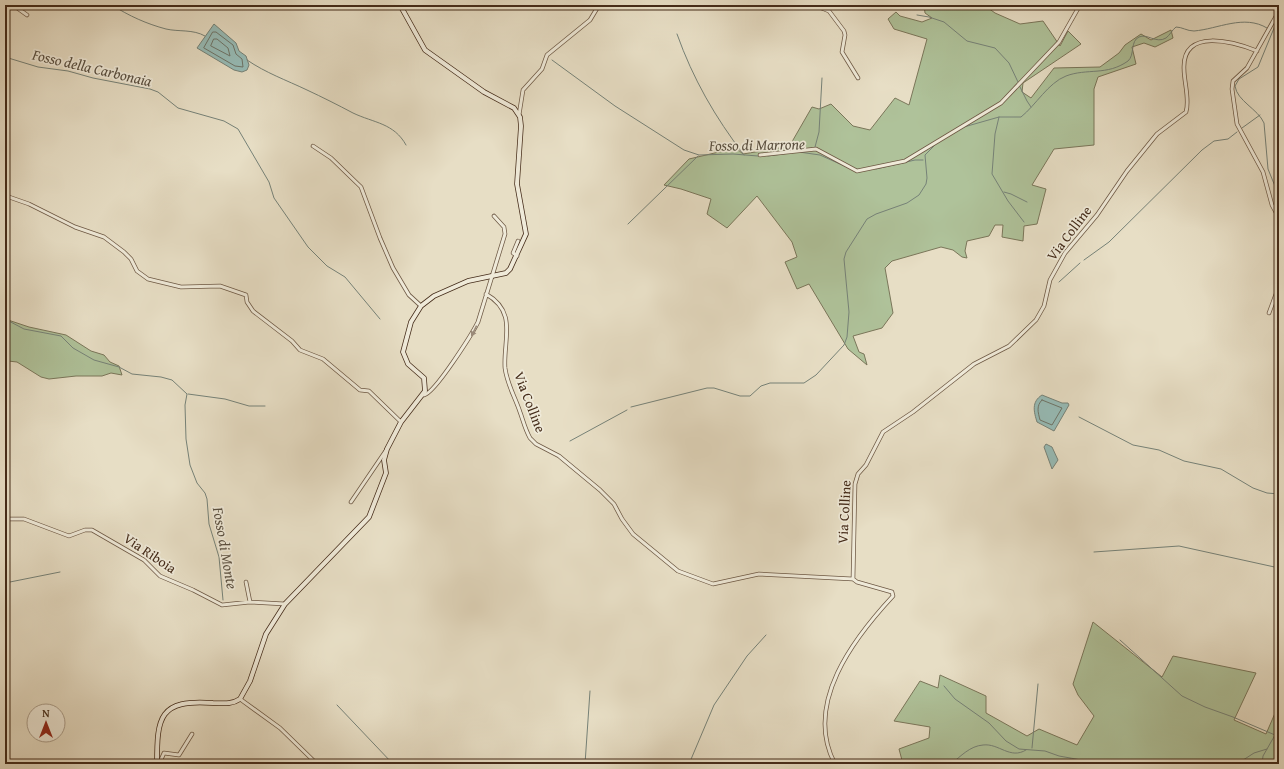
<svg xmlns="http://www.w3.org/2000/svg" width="1284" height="769" font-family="'Gentium Book Plus',serif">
	<rect width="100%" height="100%" fill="#e7dec5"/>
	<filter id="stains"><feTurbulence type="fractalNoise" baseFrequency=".005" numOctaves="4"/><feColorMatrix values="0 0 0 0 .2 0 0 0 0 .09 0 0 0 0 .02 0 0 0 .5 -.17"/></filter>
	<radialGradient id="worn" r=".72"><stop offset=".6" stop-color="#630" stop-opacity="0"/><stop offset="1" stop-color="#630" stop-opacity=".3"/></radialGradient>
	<path fill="#afc29a" stroke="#7a765a" d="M924,5h60l11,8 25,11 23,-3 17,25 8,-15 13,13 -58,39 -1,9 9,6 23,-30 46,-1 19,-14 6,-8 16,-11 10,6 20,-10 2,8 -18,9 -11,-4 -12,4 4,17 -38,13 -4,12v56l-40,4 -22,36 14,4 -9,35 -13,2 -1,15 -21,-4 1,-12h-8l-6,11 -22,5 -2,10 2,7 -5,-1 -9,-7 -12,-3 -49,14 -7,7 8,45 -11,15 -29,8 6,16 5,2 3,11 -19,-16 -39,-65 -12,5 -12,-27 12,-5 -5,-15 -35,-46 -30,32 -20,-14 4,-15 -30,-10 -17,-4 25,-26 47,-11 7,6 49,-8 1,-6 19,-33 7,2 12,-5 22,22 17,4 25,-32 14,7 18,-66 -33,-10 -6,-10 8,-7 4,4 22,6 10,-4 -7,-5z
		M5,319l24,8 37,8 25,16 13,4 6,7 9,4 3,9 -11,-2 -9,3h-26l-27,3 -8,-2 -24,-15 -9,-1 -3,-11z
		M1093,622l69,55 11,-21 83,17 -22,47 32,14 13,-30v60h-376l-4,-15 30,-11 1,-11 -36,-6 26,-40 18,7 2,-13 46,21v17l41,23 12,-7 38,16 17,-29 -16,-21 -5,-11z"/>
	<path fill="#97bcb7" stroke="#768278" d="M214,24l22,19 3,8 7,5 3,9 -2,5 -5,2 -8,-2 -37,-22z
		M1042,395l20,8h6l1,2 -15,26 -17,-9c-3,-10 -6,-20 5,-27z
		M1046,444l6,3 6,13 -6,9 -8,-22z"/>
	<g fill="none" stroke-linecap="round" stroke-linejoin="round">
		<path stroke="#6e7468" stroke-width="1" d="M213,32h3l17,13 3,9 6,5 1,8 -8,-1 -31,-18z
			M214,39h3l11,9 2,8 -19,-10z
			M1042,400l20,8 -10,17 -12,-5c-2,-8 -4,-14 2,-20z"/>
		<path stroke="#768278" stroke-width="1" d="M112,5c17,11 35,19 54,24 13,3 27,0 39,7
			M917,15l12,2 15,5 23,19 28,7 14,15 9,19
			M1279,16l-21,51 -19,12 -4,7c2,15 23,23 29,37l4,46 11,27
			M677,34c16,45 38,83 67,121
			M5,57l33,10 30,4 25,7 57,11 8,3 20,16 46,13 14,8 31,53 5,16 34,49 19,19 18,11 35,42
			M247,60c19,13 39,20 60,30 15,7 31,15 46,23 21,10 41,10 53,32
			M552,60l63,46 69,44 15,5 34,-1 25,2
			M1019,85l8,16 4,6
			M999,117l-4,17 -3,40 16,27 16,21
			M964,127l35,-10h22c15,-12 27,-34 45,-41 21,-8 41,0 62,-15 7,-6 2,-20 11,-24 8,-4 17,7 27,1 4,-3 6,-8 10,-11 6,0 11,4 18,4 24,-2 50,-17 73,-3
			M1242,128l18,-13
			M815,147l4,-15 3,-54
			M799,152l21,3 31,14
			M768,156l22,-3
			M876,169l39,-9h8
			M1004,192l7,2 16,8
			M628,224l70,-68
			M1084,260l25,-18 93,-92 12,-9 14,-2 9,-7
			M1059,282l21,-19
			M5,319l19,10 37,7 12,12 21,12 25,7 13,7 29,3 11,3 15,14 -2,11 1,34 4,26 7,18 8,10 2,6 2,25 10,33 4,43
			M188,394l37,5 24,7h16
			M631,407l76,-19h7l26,8h10l11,-10 9,-3h34l12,-8 28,-30 3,-8 2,-25 -5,-53 2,-7 21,-33 9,-5 31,-11 12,-8 7,-11 1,-6 -2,-23 12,-12
			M1079,417l54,28 26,5 25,11 37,8 32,19 14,5 12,1
			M570,441l57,-31
			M1094,552l85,-6 100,22
			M5,583l55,-11
			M1120,640l62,56 23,11 28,10 42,18
			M944,686l11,13 34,24 17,18 13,8 26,2 14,5 28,5 91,-1 56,2h6l14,-9 13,-4
			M337,705l56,59
			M1032,748l6,-64
			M585,764l5,-73
			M689,764l25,-59 33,-49 19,-21
			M951,764c10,-8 19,-18 32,-19 16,-2 27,15 43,5
			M1063,764l7,-5
			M1262,764l1,-8 16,-28"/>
		<defs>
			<path id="minor" d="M13,5l14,10
				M814,5l15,6 15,20 1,4 -3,17 16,26
				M1279,11l-32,57 -14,13 -1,8 5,35 26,48 9,33 7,13
				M519,115l4,-25 19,-21 5,-14 43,-35 9,-15
				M313,146l18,12 30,29 19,51 13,30 16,27 12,11
				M760,155l56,-6 41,22 48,-10 96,-58 58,-61 21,-37
				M5,193l4,4 20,7 46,23 29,10 20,15 7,7 6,12 11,8 33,8 39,-1 26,9 1,7 6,9 39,30 8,9 23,9 37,31 9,1 32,31
				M517,256l-4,-3 5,-12
				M486,294c32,18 17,46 19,74 2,16 10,29 15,44 3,8 5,17 10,26l6,6 23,12 41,34 14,14 8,15 11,15 45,37 35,13 46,-10 94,5 2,-95 3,-10 8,-9 17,-33 30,-20 61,-48 35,-18 27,-26 8,-14 6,-26 15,-27 32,-38 30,-44 30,-37 29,-22c4,-12 -2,-30 -2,-43 -2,-42 50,-27 73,-18
				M1269,313l10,-27
				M424,395c11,-2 48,-61 54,-73l27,-88 -1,-7 -10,-11
				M351,502l36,-53
				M5,519h19l45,17 16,-6h7l52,30 16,16 33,14 29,15 28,-3 35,2
				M246,582l4,20
				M240,699l40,29 37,36
				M159,764l5,-11 15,2 13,-21
				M835,764c-32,-60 19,-126 58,-168l-1,-4 -35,-10 -4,-3"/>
			<path id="secondary" d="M157,764c0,-47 2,-65 56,-61 9,0 18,2 27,-4l10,-18 16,-47 19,-30 84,-87 17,-44 -2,-13 3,-11 14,-27 24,-31 -1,-13 -16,-14 -5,-12 8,-30 10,-16 13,-10 34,-15 38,-8 4,-4 16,-35 -9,-50 4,-58 -1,-9 -6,-9 -30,-16 -59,-42 -25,-45"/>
		</defs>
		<use href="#minor" stroke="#6d5844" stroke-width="4.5"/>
		<use href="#secondary" stroke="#442b19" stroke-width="5.5"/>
		<use href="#minor" stroke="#efead9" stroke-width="3"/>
		<use href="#secondary" stroke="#efead9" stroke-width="4"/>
	</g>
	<defs><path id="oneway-solid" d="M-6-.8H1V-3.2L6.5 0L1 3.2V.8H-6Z"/></defs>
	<use fill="#9a8a79" href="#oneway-solid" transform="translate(474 331) rotate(116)"/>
	<g text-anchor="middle" stroke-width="3.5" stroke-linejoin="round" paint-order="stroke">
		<g font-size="14" fill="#442b19" stroke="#efead9">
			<text transform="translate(1069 233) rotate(-53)" y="5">Via Colline</text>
			<text transform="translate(530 402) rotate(69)" y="5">Via Colline</text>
			<text transform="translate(844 512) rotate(-87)" y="5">Via Colline</text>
			<text transform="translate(150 553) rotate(34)" y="5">Via Riboia</text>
		</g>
		<g font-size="15" font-style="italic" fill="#594f40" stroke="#efead9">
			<text transform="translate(92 68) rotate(13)" y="5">Fosso della Carbonaia</text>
			<text transform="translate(757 145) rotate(-1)" y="5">Fosso di Marrone</text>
			<text transform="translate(225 548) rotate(80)" y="5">Fosso di Monte</text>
		</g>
	</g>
	<rect width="1284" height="769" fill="none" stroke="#e7dec5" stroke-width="20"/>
	<rect x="6" y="6" width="1272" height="757" fill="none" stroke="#442b19" stroke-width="2"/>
	<rect x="10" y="10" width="1264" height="749" fill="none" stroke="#442b19"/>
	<g transform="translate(46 723)"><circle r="19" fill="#efead9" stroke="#ab9e8c"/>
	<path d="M0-3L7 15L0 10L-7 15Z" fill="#8f2418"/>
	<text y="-6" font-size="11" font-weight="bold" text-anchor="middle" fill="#442b19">N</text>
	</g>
	<rect width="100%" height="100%" filter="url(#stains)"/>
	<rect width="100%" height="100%" fill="url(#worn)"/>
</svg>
